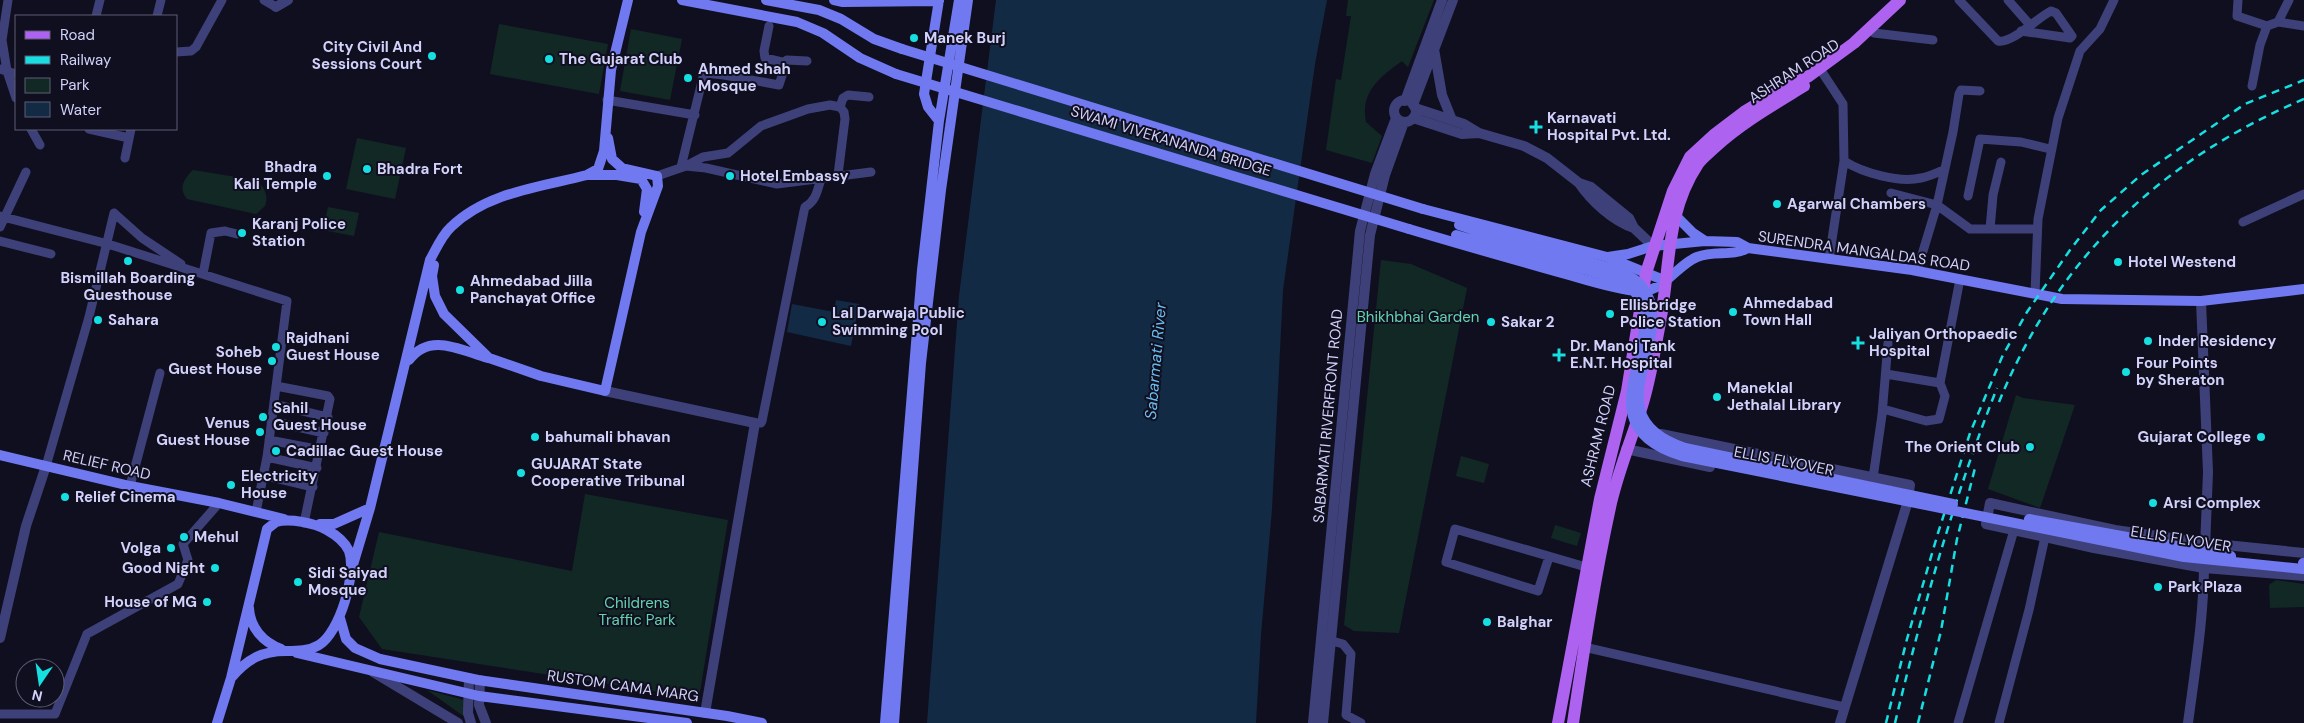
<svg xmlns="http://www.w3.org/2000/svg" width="2304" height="723" font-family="'DM Sans',sans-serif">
	<rect width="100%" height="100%" fill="#100f1f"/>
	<path fill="#122825" d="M1348,0h86l-26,67 -6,-6c-22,16 -42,31 -36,61l16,14 -10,27 -46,-13 10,-71 5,1 10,-64h-5z
		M499,24l109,20 -9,50 -109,-20z
		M631,29l51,10 -12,61 -50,-9z
		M357,138l49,10 -11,51 -49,-10z
		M193,170l62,10c9,5 14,16 10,26l-9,8 -69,-15c-9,-10 -3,-21 6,-29z
		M328,207l31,6 -5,23 -31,-6z
		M1381,260l30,4 56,24 -68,345 -45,-2 -10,-6z
		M2016,395l7,3 52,7 -35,103 -52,-19z
		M1461,456l28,8 -5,19 -28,-7z
		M585,494l143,26 -29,178 -317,-49 -23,-32 20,-85 193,39z
		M1555,525l26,8 -4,13 -26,-8z
		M2276,580l28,4v23l-34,1 -1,-23z
		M427,690l37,10 5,20z"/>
	<path fill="#132a44" d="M996,0h331l-12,64 -32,226 -11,219 -11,126 -5,88h-329l32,-427z
		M836,300l23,4 -8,42 -64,-14 5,-28 42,8z"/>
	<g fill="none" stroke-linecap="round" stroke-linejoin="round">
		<path stroke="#3e4179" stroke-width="9" d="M8,0l-6,40 5,31 9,27
			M264,0l12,7
			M1959,0l39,41c14,3 39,-23 53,-30l5,2 16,23 -2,2 -49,-7
			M2008,0l22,25
			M2238,0l-1,16 30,10 11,-4 11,-22
			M96,16l4,-16
			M157,16l4,-16
			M2278,22l26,4
			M769,26l-5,25 1,7 21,5
			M1874,33l59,7
			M176,52l15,-1 5,-4 26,-47
			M0,69l16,5
			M1820,69l23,35 1,57 -15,98
			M2252,86l8,-41 7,-19
			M607,100l88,15
			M840,107l3,-9 5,-3 21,2
			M31,129l9,16
			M89,129l40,9
			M125,158l6,-29
			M1844,161c19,12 55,22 77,17 7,-1 15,-5 23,-8
			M686,166l17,-9 25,-4 33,-27 47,-17 22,-4 10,2 4,5 1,7 -7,56
			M681,167l23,-94 20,2 55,10 8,-25 20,1
			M657,176l29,-10 20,2 71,16 94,-12
			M1891,193l46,12 33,24h67
			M1968,196l12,-57 41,3 29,7
			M114,213l28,25 39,26
			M0,216l108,28 179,57 -20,156 -11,55
			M2243,222l61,-28
			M0,227l26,-55
			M1990,229l3,-34 8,-33
			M0,241l51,13
			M1917,271l20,-66 16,-73 6,-38 2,-4 19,1
			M203,274l8,-41 14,-2 12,3
			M2035,293l3,-74 20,-101 22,-67 20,-22 14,-29
			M1940,383l20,-104
			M276,386l52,10 2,3 -26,124
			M274,404l54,13
			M1883,409l43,12 13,-2 6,-23 -5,-13 -54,-9
			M271,421l53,12
			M755,423h6l1,-2 42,-210 1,-4c11,-6 12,-16 16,-28
			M269,440l52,10
			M267,457l50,11
			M46,466l43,-149 25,-104
			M263,475l50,12
			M1873,478l9,-63 6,-72
			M130,486l30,-113
			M1549,557l-11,34 -92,-29 9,-33 131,38
			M1325,639l18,5 8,10 -5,61 15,8
			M1584,647l260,60
			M0,714h55l32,-80 91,-50 10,-24 -5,-16 36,-41
			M1958,723l56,-193
			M1999,723l30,-113 16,-73"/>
		<path stroke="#3e4179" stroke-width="10" d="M276,7l12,-7
			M1434,49l8,46 10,25
			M1394 111a11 11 0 1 1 22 0a11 11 0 1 1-22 0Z
			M1405,101l37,-101
			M1413,105l40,-105
			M1415,108l49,16 15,9 45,13 23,12 32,25 12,4 38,31 5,10 19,18
			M1413,118l49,16 17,-1
			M1579,183c12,18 34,38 55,45
			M2201,301l7,171 -3,76
			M605,391l150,32 -50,290
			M1661,434l249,51 -3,19 -67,219
			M1626,449l84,18
			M2304,553l-98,-10 -91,-13 -125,-27 -4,21 108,24 110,20 100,8
			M0,638l26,-112 20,-60
			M373,672l85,51
			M469,678l-1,35 3,10
			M480,680l-1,25 7,18
			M1313,723l47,-492 15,-57 21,-56
			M1323,723l47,-488 15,-60 19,-53
			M2188,723c7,-53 16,-107 16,-160"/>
		<path stroke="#7179f1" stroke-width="10" d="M682,0l115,22 26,11 37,25 36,16
			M766,0l53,10 22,9 33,20 28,10
			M834,0l9,2 96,-1
			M939,121l-11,-14 -4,-13 15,-94
			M588,175h29l24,4 6,10 -3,23
			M1423,209l184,48 59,24
			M1674,214l19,19 12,8
			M1409,229c53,16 107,31 160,46 17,5 59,18 74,16 23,-2 34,-26 54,-34 19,-7 34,0 51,-9l164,22 150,29 139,2 103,-12
			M1608,257l20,-3 25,-8 52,-5 32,1 11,6
			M434,265l-2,11 3,20 9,18 45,44 52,18 64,15 36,-159 17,-46 -1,-10 -35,-8 -10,-9 -4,-21
			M409,360c21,-28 51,-10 79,-2
			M0,455l130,31 89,17 65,16
			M320,524h14l36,-16
			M2303,563h1
			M352,568l18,-60 60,-248c6,-11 12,-25 21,-33 36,-35 90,-40 136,-52l11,-6 6,-18 7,-81 17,-70
			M249,608c1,20 14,34 32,41
			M340,618l6,21 9,9 25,11 98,21 249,36 35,7
			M297,653l182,43 208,27
			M217,723l14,-45 36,-149 9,-7c14,-4 38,1 51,8 9,5 18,12 22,21 8,22 -9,81 -30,94 -10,6 -21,6 -33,6 -24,0 -39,8 -55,27
			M885,723l37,-453 17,-149 20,-121
			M894,723l27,-360 20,-173 27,-190"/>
		<path stroke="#ae62f0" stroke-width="12" d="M1558,723l42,-224 27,-108 19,-118 27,-82 17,-34 25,-23 29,-22 38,-23 27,-13 45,-33 46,-43
			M1573,723c11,-74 22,-148 38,-220 8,-34 21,-65 31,-97 8,-25 12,-52 17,-78 12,-57 5,-113 39,-164 4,-6 11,-11 16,-16 27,-25 59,-43 90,-62"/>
		<path stroke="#16dfe2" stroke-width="2.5" stroke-dasharray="8 6" stroke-linecap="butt" d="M1999,402c59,-145 162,-242 305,-303
			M1886,723l21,-84 31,-106 32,-100 32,-76 25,-45 43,-62 31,-40 40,-35 104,-71 59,-24
			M1895,723c27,-113 59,-226 102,-335
			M1918,723l23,-92 16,-92 18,-71"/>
		<path stroke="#7179f1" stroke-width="10" d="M902,49l521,160
			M896,74l513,155
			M1459,225c24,8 48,15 73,22 24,7 91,20 107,36 48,51 -55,131 46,165l268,56
			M1456,235c25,7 49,15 74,21 22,6 91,19 104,35 41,48 -58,133 48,165l502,101 119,12
			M2029,519l202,37"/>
	</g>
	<g fill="#16dfe2" stroke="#100f1f" stroke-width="2">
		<circle cx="914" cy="38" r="5"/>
		<circle cx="432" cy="56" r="5"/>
		<circle cx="549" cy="59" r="5"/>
		<circle cx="688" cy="78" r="5"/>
		<path d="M1533.5 119.5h5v5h5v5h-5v5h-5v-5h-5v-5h5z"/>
		<circle cx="367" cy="169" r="5"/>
		<circle cx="327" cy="176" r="5"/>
		<circle cx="730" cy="176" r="5"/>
		<circle cx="1777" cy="204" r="5"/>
		<circle cx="242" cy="233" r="5"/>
		<circle cx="128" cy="261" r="5"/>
		<circle cx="2118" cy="262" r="5"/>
		<circle cx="460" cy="290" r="5"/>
		<circle cx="1733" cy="312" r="5"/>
		<circle cx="1610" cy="314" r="5"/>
		<circle cx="98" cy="320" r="5"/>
		<circle cx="822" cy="322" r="5"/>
		<circle cx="1491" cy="322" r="5"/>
		<circle cx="2148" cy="341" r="5"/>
		<path d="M1855.5 335.5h5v5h5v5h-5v5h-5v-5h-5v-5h5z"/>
		<circle cx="276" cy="347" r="5"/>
		<path d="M1556.5 347.5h5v5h5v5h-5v5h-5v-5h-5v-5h5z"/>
		<circle cx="272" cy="361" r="5"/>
		<circle cx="2126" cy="372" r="5"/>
		<circle cx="1717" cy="397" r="5"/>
		<circle cx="263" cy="417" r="5"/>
		<circle cx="260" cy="432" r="5"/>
		<circle cx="535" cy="437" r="5"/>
		<circle cx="2261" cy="437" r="5"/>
		<circle cx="2030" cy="447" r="5"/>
		<circle cx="276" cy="451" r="5"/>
		<circle cx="521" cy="473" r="5"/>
		<circle cx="231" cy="485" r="5"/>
		<circle cx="65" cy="497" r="5"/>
		<circle cx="2153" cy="503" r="5"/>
		<circle cx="184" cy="537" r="5"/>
		<circle cx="171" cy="548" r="5"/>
		<circle cx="215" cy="568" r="5"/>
		<circle cx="298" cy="582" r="5"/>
		<circle cx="2158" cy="587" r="5"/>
		<circle cx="207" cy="602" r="5"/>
		<circle cx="1487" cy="622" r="5"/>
	</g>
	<g text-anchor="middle" stroke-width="4" stroke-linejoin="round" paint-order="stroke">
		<g font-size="15" font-weight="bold" fill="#d2d1fb" stroke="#100f1f" text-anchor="start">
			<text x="924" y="43">Manek Burj</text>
			<text x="422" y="52" text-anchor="end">City Civil And<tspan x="422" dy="17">Sessions Court</tspan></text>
			<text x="559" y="64">The Gujarat Club</text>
			<text x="698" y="74">Ahmed Shah<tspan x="698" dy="17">Mosque</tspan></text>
			<text x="1547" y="123">Karnavati<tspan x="1547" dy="17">Hospital Pvt. Ltd.</tspan></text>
			<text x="317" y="172" text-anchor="end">Bhadra<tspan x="317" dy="17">Kali Temple</tspan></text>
			<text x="377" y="174">Bhadra Fort</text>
			<text x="740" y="181">Hotel Embassy</text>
			<text x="1787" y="209">Agarwal Chambers</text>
			<text x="252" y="229">Karanj Police<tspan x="252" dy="17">Station</tspan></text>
			<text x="2128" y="267">Hotel Westend</text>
			<text x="128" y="283" text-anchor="middle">Bismillah Boarding<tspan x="128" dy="17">Guesthouse</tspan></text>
			<text x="470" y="286">Ahmedabad Jilla<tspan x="470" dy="17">Panchayat Office</tspan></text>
			<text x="1743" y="308">Ahmedabad<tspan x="1743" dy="17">Town Hall</tspan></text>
			<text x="1620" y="310">Ellisbridge<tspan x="1620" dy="17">Police Station</tspan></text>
			<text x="832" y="318">Lal Darwaja Public<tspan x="832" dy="17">Swimming Pool</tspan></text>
			<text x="108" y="325">Sahara</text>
			<text x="1501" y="327">Sakar 2</text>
			<text x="1869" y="339">Jaliyan Orthopaedic<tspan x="1869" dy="17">Hospital</tspan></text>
			<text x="286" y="343">Rajdhani<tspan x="286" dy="17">Guest House</tspan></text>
			<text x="2158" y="346">Inder Residency</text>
			<text x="1570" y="351">Dr. Manoj Tank<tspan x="1570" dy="17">E.N.T. Hospital</tspan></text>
			<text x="262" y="357" text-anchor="end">Soheb<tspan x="262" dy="17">Guest House</tspan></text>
			<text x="2136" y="368">Four Points<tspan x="2136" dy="17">by Sheraton</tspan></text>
			<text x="1727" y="393">Maneklal<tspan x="1727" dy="17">Jethalal Library</tspan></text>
			<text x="273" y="413">Sahil<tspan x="273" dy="17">Guest House</tspan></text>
			<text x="250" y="428" text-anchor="end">Venus<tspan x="250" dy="17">Guest House</tspan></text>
			<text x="545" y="442">bahumali bhavan</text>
			<text x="2251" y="442" text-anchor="end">Gujarat College</text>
			<text x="2020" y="452" text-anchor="end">The Orient Club</text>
			<text x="286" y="456">Cadillac Guest House</text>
			<text x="531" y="469">GUJARAT State<tspan x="531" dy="17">Cooperative Tribunal</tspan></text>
			<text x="241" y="481">Electricity<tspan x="241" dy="17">House</tspan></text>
			<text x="75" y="502">Relief Cinema</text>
			<text x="2163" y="508">Arsi Complex</text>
			<text x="194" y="542">Mehul</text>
			<text x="161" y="553" text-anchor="end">Volga</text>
			<text x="205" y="573" text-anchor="end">Good Night</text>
			<text x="308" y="578">Sidi Saiyad<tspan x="308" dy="17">Mosque</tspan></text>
			<text x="2168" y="592">Park Plaza</text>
			<text x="197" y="607" text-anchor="end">House of MG</text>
			<text x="1497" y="627">Balghar</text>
		</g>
		<g font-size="15" fill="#d2d1fb" stroke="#100f1f">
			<text transform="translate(1794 71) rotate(-33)" y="5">ASHRAM ROAD</text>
			<text transform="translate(1171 141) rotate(17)" y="5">SWAMI VIVEKANANDA BRIDGE</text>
			<text transform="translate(1864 251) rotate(8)" y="5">SURENDRA MANGALDAS ROAD</text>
			<text transform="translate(1328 416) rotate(-85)" y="5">SABARMATI RIVERFRONT ROAD</text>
			<text transform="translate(1598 436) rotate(-76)" y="5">ASHRAM ROAD</text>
			<text transform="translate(1784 461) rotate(11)" y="5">ELLIS FLYOVER</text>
			<text transform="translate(107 465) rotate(13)" y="5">RELIEF ROAD</text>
			<text transform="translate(2181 539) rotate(9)" y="5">ELLIS FLYOVER</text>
			<text transform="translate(623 686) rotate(8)" y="5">RUSTOM CAMA MARG</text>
		</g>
		<g font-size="15" fill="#64d3ad" stroke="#100f1f">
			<text x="1418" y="322">Bhikhbhai Garden</text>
			<text x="637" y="608">Childrens<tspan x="637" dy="17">Traffic Park</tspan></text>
		</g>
		<g font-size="16" font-style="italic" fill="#69bef1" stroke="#100f1f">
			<text transform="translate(1155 361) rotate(-85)" y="6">Sabarmati River</text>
		</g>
	</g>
	<rect x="15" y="15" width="162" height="115" fill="#100f1f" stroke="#5e5d77"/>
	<rect x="25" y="31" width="25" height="8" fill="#ae62f0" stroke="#5e5d77"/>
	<text x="60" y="40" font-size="15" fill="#d2d1fb">Road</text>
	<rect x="25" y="56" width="25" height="8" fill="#16dfe2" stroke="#5e5d77"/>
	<text x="60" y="65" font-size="15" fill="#d2d1fb">Railway</text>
	<rect x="25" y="78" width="25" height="15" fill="#122825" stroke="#5e5d77"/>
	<text x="60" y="90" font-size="15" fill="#d2d1fb">Park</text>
	<rect x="25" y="102" width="25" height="15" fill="#132a44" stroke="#5e5d77"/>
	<text x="60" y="115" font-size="15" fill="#d2d1fb">Water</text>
	<g transform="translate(40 683) rotate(193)"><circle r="24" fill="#100f1f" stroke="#5e5d77"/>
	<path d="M0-4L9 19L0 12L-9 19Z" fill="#16dfe2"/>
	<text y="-8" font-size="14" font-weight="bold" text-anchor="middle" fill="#d2d1fb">N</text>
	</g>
</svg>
